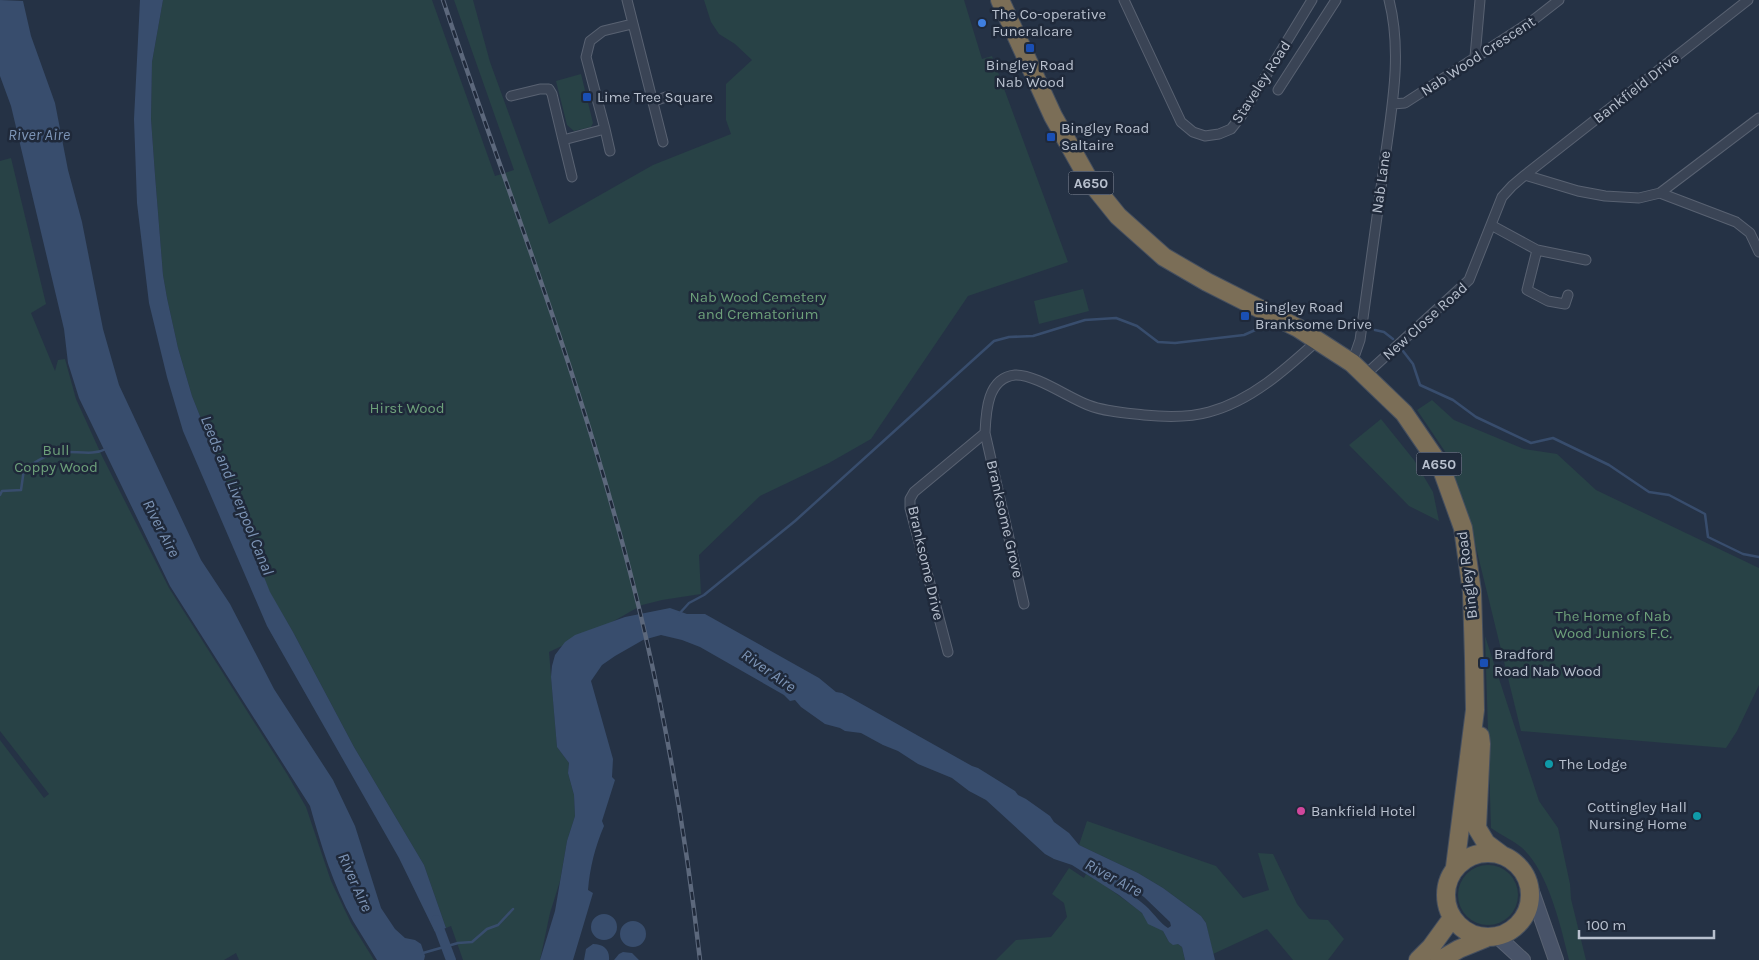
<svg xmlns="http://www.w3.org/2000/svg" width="1759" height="960" font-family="Karla,sans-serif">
	<rect width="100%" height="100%" fill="#253245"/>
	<path fill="#284246" d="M163,0h269l63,176 19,-6 -60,-170h19l17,62 59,162 104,-59 78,-31 -5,-14v-36l26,-24 -17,-16 -16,-10 -8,-12 -7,-22h260l18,59 10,-3 76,206 -100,34 -97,143 -42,24 -69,33 -61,59 2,39 -39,6 -20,5 -37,21 -56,26 8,95 12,16 -1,10 6,22 1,21 -8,25 -7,40 -10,32 -10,47h-77l-12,-34 -5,2 -22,-63 -70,-118 -61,-115 -23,-39 -78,-197 -14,-48 -11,-50 -4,-23 -8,-100 -4,-56 1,-57z
		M581,74l12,49 -2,4 -17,4 -7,-6 -11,-44z
		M11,158l35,146 -15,9 24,58 3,-11 7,-1 11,40 26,57 67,132 118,186 19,33 25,74 20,42 23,37h-135l-3,-7 -12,7h-224v-220l44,58 5,-4 -49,-63v-570z
		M1083,289l6,22 -50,13 -5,-23z
		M1432,400l22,20 70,29 33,5 39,36 163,78v117l-22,46 -11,17 -205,-17 -51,-208 -24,-70 -29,-43z
		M1381,419l33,41 19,32 6,29 -30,-15 -60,-61z
		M1485,636l54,165 19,27 12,56 1,15 15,61h-17c-8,-33 -21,-90 -48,-113 -9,-7 -20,-12 -30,-19z
		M1087,821l129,45 27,32 26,-8 -11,-37 15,1 24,50 12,15 19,1 16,19 -16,21h-35l-26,-31 -54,25 -7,-31 -5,-7 -38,-28 -25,-15 -59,-28z
		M1458 895a30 30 0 1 1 60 0a30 30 0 1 1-60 0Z
		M1069,868l15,10 2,-4 17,10 33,24 27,23 6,11 4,2h5l4,3 3,13h-189l20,-20 35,-3 16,-20 -3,-14 -12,-9z"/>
	<path fill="#384d6d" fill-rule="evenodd" d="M0,0l23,1 8,35 24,67 13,67 14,52 21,107 16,56 82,175 29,44 44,85 59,91 22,46 26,82 14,21 10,9 10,2 6,4 4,12 -1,4h-47c-8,-13 -16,-26 -24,-39 -20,-36 -32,-76 -43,-115l-140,-220 -91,-188 -11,-35 -4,-34 -53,-223 -11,-30z
		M140,0h23l-11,62 -1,57 4,56 8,100 4,23 11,50 14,48 78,196 23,40 61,115 70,118 22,63 -11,4 -36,-74 -132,-232 -84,-195 -16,-54 -18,-74 -12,-100 -3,-84z
		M670,608l17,6h18l114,64 17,14 6,1 130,73 6,2 37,23 3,4 8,4 24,17 4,6 15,11 10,12 59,28 25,15 38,28 5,7 9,37h-30l-3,-13 -4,-3 -5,1 -4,-3 -6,-11 -15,-7 -6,-11 -23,-18 -47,-30 -18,-6 -9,-5 -59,-54 -17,-9 -17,-13 -34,-14 -20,-13 -15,-6 -22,-12 -16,-2 -5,-3 -15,-4 -24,-17 -6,-7 -5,1 -6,-6 -84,-48 -18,-7 -21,-5 -18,5 -28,16 -13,9 -11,16 22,78 -1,18 3,3 -13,41 2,5c-9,21 -14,41 -16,64l5,3 -20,67h-33l15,-49 12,-70 8,-25 -1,-21 -6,-22 1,-10 -12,-16 -6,-70 1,-11 3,-11 10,-13 10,-7 50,-18zM1130,887l14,10 26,25 1,4 -3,2c-8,-5 -13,-13 -20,-20 -7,-7 -15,-11 -21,-19z
		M591 927a13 13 0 1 1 26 0a13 13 0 1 1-26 0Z
		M620 934a13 13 0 1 1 26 0a13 13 0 1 1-26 0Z
		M593,944c11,0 17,6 16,16h-25l2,-11z
		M623,952l9,1 7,7h-25l5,-6z"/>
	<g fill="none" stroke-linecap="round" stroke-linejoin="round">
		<path stroke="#384d6d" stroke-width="2.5" d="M1310,310h6
			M1375,330l9,2 9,7
			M1403,351l10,13 7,21 33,15 23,17 55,26 22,-5 56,27 40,27 20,3 36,19 3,23 35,17 16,3
			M0,495l2,-4 19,-1 3,-21c9,-5 21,-14 31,-16 17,-4 36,4 51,-4
			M679,614l10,-11 15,-8 91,-74 199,-180 15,-4 24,-1 52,-16 31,-2 21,8 21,16 17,1 69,-8 18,-8
			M423,953l35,-10 14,-1 15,-13 11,-4 15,-16"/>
		<path stroke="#384d6d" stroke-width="10" d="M436,920l15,40"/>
		<defs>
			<path id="street" d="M627,0l36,142
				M1124,0l57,122 12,10 12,4 14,-2 12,-5 11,-14 70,-115
				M1475,57l5,-57
				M1278,90l58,-90
				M511,96l29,-7h9l3,5 11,46
				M654,101l15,-5
				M1393,104l12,-1 127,-82 27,-21
				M605,129l5,22
				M1525,175l223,-175
				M572,177l-9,-37 42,-11 -19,-72 4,-16 13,-10 29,-7
				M1660,193l99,-75
				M1491,225l46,25 49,10
				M1537,250l-10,40 21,11 17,3 3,-9
				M1352,363l8,-23c8,-58 16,-116 24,-174 7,-55 19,-111 5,-166
				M1365,375l104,-95 33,-83 10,-11 13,-11 53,16 27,5 34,2 21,-5 76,29 14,11 9,19
				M985,433l39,171
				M948,652l-38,-144v-9l4,-7 71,-59c1,-21 2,-55 30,-58 20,-1 54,23 73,30 18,7 38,8 56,10 21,2 44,3 65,-3 42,-11 77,-43 109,-72"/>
			<path id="secondary" d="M1530,886l26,74
				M1498,937l25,23"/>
			<path id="highway" d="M1000,0l53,116 36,64 29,36 46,41 43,25 91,46 54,35 52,50 37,54 22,61 9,64 2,67 1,51 -20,157
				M1480,736l1,8 -4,84 9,15 16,12
				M1446 895a42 42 0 1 1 84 0a42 42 0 1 1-84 0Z
				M1418,960l13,-13 21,-29
				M1440,960l19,-11 27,-11"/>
		</defs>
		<use href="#street" stroke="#596272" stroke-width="11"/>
		<use href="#secondary" stroke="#596272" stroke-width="16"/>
		<use href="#highway" stroke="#454f5f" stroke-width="20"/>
		<use href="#street" stroke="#3a4455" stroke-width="9"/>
		<use href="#secondary" stroke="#485368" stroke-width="14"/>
		<use href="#highway" stroke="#7b6e57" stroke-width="18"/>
		<defs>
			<path id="rail" d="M443,0c57,171 123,339 171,513 42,147 69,296 86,447"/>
		</defs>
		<use href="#rail" stroke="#5c687c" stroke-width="4.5"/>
		<use href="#rail" stroke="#1f293a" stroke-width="2.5" stroke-dasharray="8" stroke-linecap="butt"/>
	</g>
	<circle fill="#3f7fe0" stroke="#1f293a" stroke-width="2" cx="982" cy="23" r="5"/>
	<g fill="#1a4fb4" stroke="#1f293a" stroke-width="2">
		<rect x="1025" y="43" width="10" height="10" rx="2.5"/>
		<rect x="582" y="92" width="10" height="10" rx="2.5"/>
		<rect x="1046" y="132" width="10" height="10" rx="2.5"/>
		<rect x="1240" y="311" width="10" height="10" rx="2.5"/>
		<rect x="1479" y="658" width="10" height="10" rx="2.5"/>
	</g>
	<g fill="#0f9aa8" stroke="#1f293a" stroke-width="2">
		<circle cx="1549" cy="764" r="5"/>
		<circle cx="1697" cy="816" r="5"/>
	</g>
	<circle fill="#d1479c" stroke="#1f293a" stroke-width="2" cx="1301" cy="811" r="5"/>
	<g text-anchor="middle" stroke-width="5" stroke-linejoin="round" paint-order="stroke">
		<g fill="#1f293a" stroke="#8a93a2" stroke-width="1">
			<rect x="1068.5" y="171.5" width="45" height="23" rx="4"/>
			<rect x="1416.5" y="452.5" width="45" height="23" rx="4"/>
		</g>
		<g font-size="14" font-weight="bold" fill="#b8c0ce">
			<text x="1091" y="188">A650</text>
			<text x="1439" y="469">A650</text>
		</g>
		<g font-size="15" fill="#b8c0ce" stroke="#1f293a" text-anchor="start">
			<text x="992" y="19">The Co-operative<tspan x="992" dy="17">Funeralcare</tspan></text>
			<text x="1030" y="70" text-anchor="middle">Bingley Road<tspan x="1030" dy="17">Nab Wood</tspan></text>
			<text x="597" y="102">Lime Tree Square</text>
			<text x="1061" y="133">Bingley Road<tspan x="1061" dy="17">Saltaire</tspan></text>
			<text x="1255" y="312">Bingley Road<tspan x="1255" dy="17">Branksome Drive</tspan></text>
			<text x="1494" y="659">Bradford<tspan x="1494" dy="17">Road Nab Wood</tspan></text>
			<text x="1559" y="769">The Lodge</text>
			<text x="1687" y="812" text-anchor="end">Cottingley Hall<tspan x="1687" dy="17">Nursing Home</tspan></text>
			<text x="1311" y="816">Bankfield Hotel</text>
		</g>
		<g font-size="15" fill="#b8c0ce" stroke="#1f293a">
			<text transform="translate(1478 56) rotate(-33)" y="5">Nab Wood Crescent</text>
			<text transform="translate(1261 82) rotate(-57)" y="5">Staveley Road</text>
			<text transform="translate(1636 88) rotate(-38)" y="5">Bankfield Drive</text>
			<text transform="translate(1381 182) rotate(-82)" y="5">Nab Lane</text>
			<text transform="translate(1425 321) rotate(-42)" y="5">New Close Road</text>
			<text transform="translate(1005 519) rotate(77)" y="5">Branksome Grove</text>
			<text transform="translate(926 563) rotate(77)" y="5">Branksome Drive</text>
			<text transform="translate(1467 575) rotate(-97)" y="5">Bingley Road</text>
		</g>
		<g font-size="15" fill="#6da07a" stroke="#1f293a">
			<text x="758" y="302">Nab Wood Cemetery<tspan x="758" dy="17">and Crematorium</tspan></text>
			<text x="407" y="413">Hirst Wood</text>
			<text x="56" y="455">Bull<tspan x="56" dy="17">Coppy Wood</tspan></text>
			<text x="1613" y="621">The Home of Nab<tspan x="1613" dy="17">Wood Juniors F.C.</tspan></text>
		</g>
		<g font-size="16" font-style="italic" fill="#7d95b7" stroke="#1f293a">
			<text x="39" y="140">River Aire</text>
			<text transform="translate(238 495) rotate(68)" y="6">Leeds and Liverpool Canal</text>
			<text transform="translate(162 528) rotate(63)" y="6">River Aire</text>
			<text transform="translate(769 670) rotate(35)" y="6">River Aire</text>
			<text transform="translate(1114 877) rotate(28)" y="6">River Aire</text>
			<text transform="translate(356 882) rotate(66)" y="6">River Aire</text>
		</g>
	</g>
	<path d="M1579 930v8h135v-8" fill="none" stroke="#b8c0ce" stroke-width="2.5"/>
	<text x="1586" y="930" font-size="15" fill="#b8c0ce" stroke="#1f293a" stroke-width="4" paint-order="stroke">100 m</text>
</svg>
